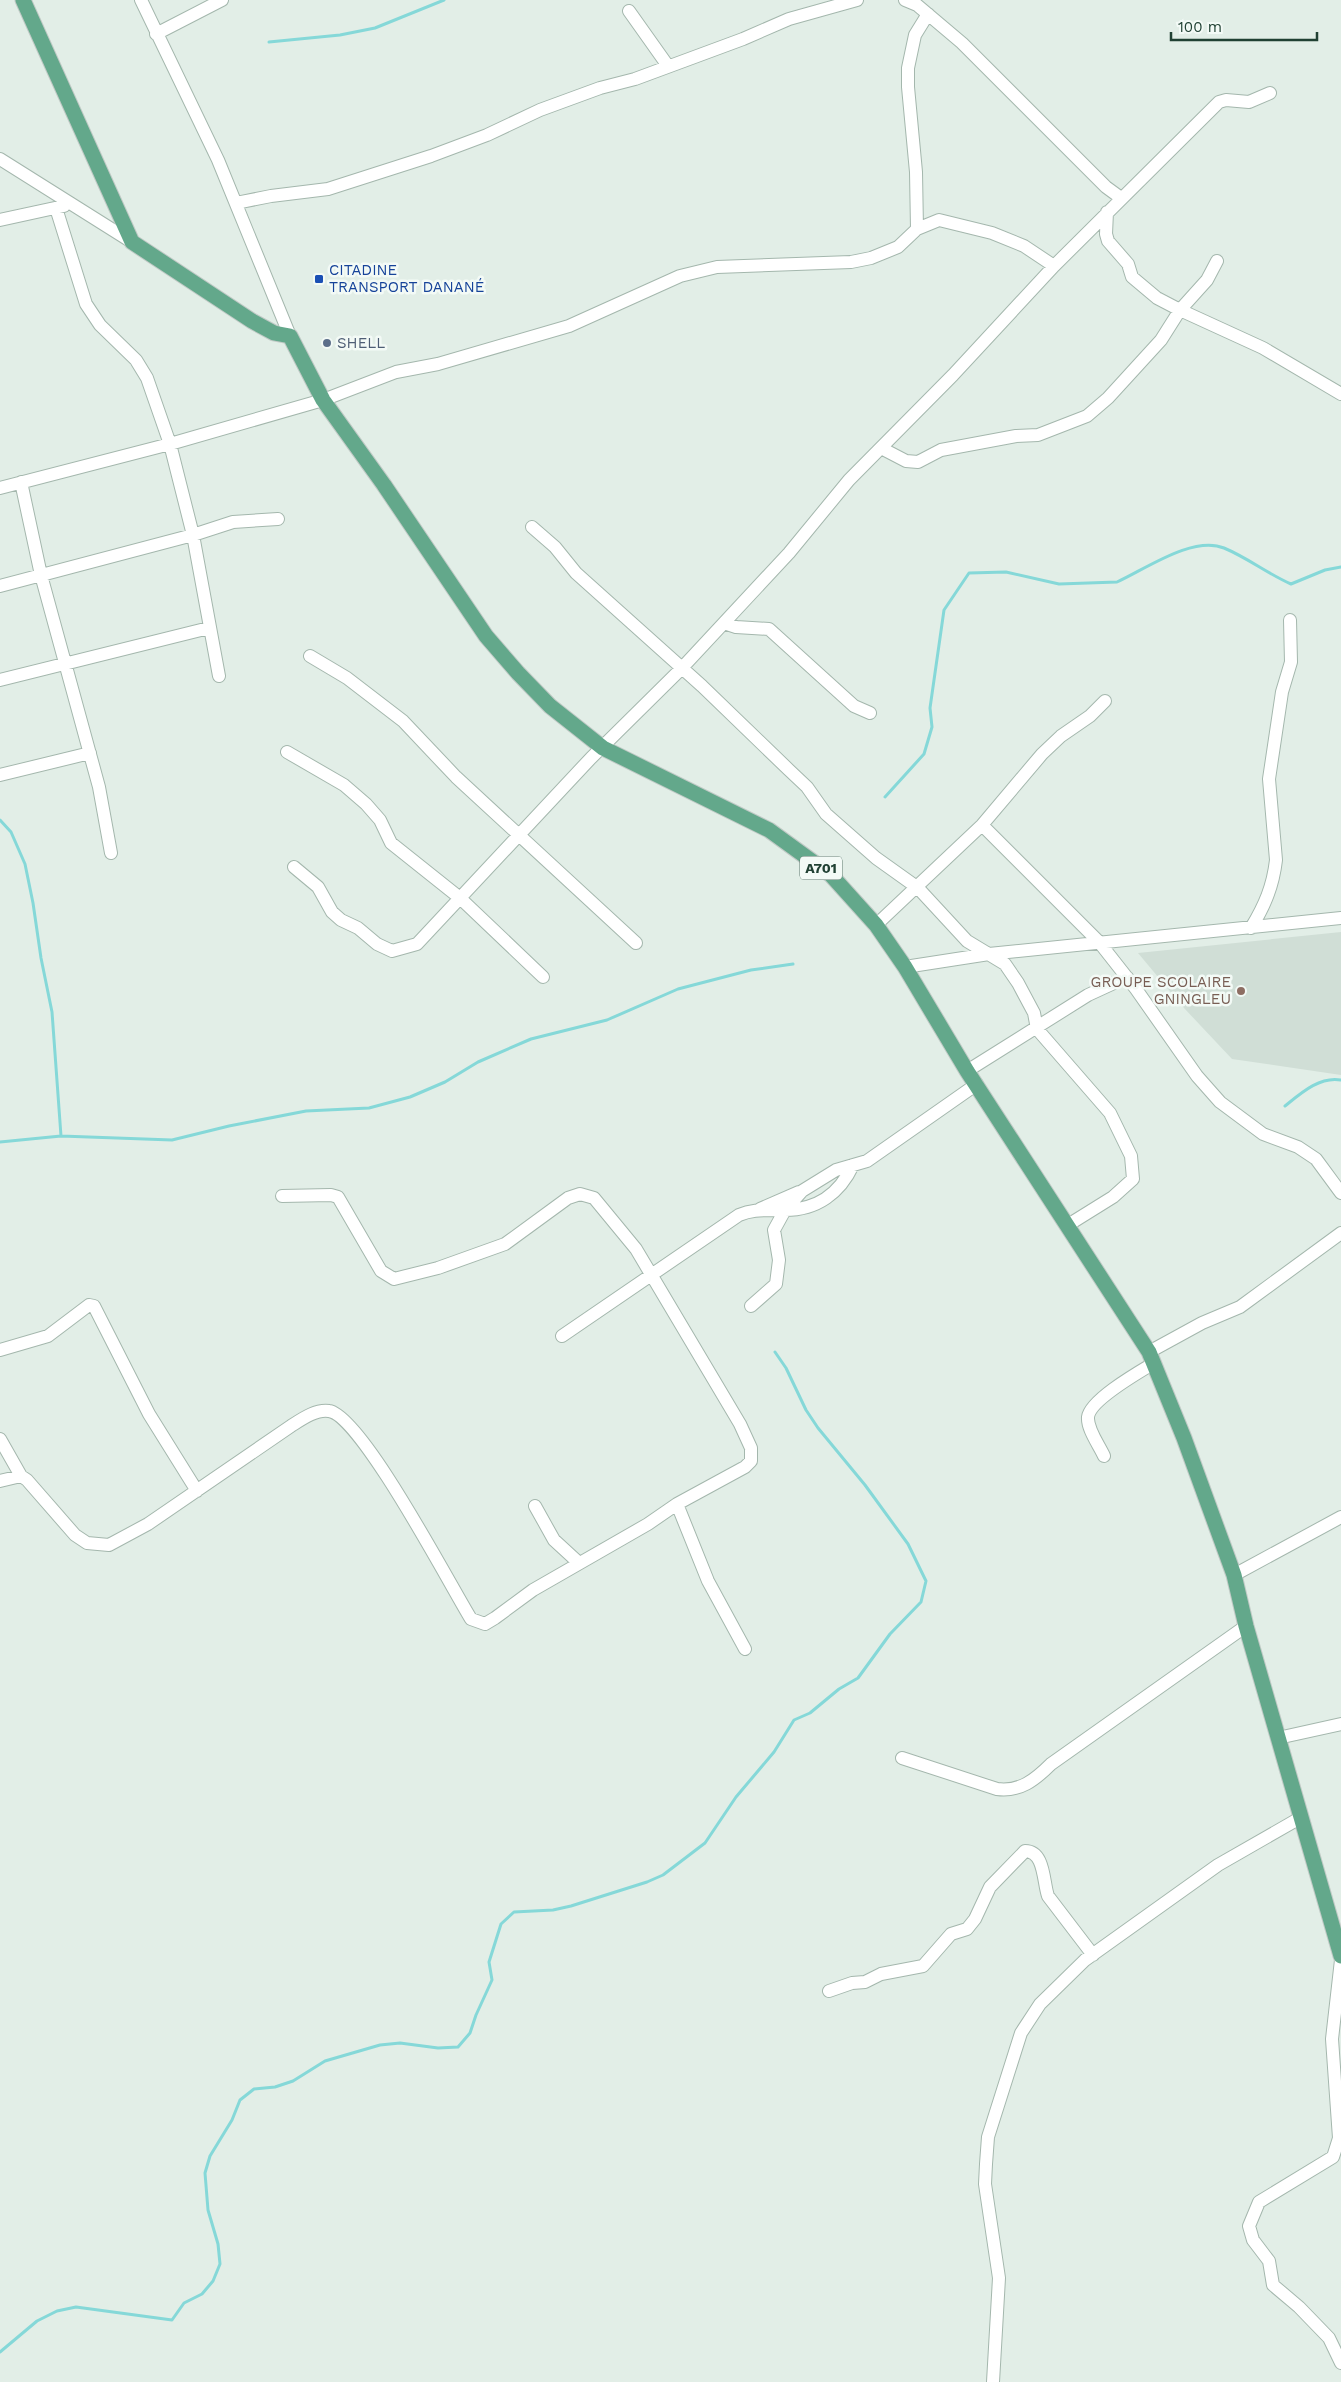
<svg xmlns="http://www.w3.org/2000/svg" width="1341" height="2382" font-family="'Work Sans',sans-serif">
	<rect width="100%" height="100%" fill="#e2eee7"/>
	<path fill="#d0ded6" d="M1341,932v143l-109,-16 -48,-51 -46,-55z"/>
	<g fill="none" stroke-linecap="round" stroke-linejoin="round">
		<path stroke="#85d8d8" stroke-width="3" d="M269,42l71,-7 35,-7 69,-28
			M885,797l39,-43 8,-27 -2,-19 14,-98 25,-37 37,-1 53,12 58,-2c27,-12 76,-47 107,-34 24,10 44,26 67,36l34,-14 16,-3
			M0,820l11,12 14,32 8,39 8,55 11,54 9,124
			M1285,1106c16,-13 35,-30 56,-26
			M0,1142l61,-6 111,4 57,-14 77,-15 63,-3 41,-11 35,-15 33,-20 53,-23 76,-19 71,-31 73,-19 42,-6
			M0,2352l37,-31 20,-10 19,-4 96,13 12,-17 18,-9 11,-13 7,-17 -2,-20 -10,-34 -3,-37 5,-17 22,-36 8,-20 14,-11 21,-2 18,-6 32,-20 55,-16 20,-2 38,5 20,-1 12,-14 6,-18 16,-35 -3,-18 12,-38 13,-12 39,-2 18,-4 76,-24 16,-7 42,-32 31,-46 38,-45 20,-32 16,-7 29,-24 19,-11 32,-44 31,-32 5,-21 -18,-37 -43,-59 -47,-57 -12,-18 -20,-42 -11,-16"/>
		<defs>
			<path id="minor" d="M141,0l77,160 72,176
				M905,0l12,5 45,38 144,144 15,11
				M629,11l39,55
				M156,34l66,-34
				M0,159l132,83
				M236,203l35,-7 57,-7 103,-33 56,-21 53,-25 60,-22 35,-9 108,-40 46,-20 68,-19
				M56,208l30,96 14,21 36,35 11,18 23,66 23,91 26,141
				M1107,212l-1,22 2,7 20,23 4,13 25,21 23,12 27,-30 10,-19
				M0,220l64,-14
				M1054,266l165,-164 7,-2 23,2 21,-9
				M881,448l25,13 12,1 23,-12 75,-14 22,-1 49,-19 21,-18 53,-58 19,-30 83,38 78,46
				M21,482l20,93 58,212 12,66
				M0,488l170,-44 153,-44 73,-28 42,-8 131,-38 111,-50 37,-9 134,-5 20,-4 27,-11 19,-18 -1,-57 -8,-85v-19l7,-33 13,-21
				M532,527l23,20 21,26 126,113 87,84 18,17 19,27 50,44 42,30 49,53 38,23 13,19 16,30 3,16 73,84 21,43 2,23 -20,18 -45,28
				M0,586l193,-51 40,-13 45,-3
				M724,623l12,4 33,2 85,77 16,7
				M310,656l37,22 56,43 53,56 180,166
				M0,680l209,-52
				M287,752l57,33 22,19 14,16 11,23 69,55 83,79
				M0,775l90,-22
				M982,825l117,117 37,47 61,87 23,26 43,32 35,13 18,12 25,34
				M294,867l24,20 14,25 9,8 17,8 19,16 15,7 25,-7 174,-186 90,-89 108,-116 60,-73 104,-105 101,-109 -30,-20 -32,-13 -53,-13 -22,9
				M876,925l106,-100 60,-71 19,-18 29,-20 15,-15
				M1251,928c14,-23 22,-42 25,-68l-7,-81 13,-87 9,-30 -1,-42
				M905,967l84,-13 352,-36
				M967,1071l121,-76 39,-18
				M760,1209l39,-17
				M751,1306l25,-22 3,-24 -5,-30 11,-20 17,-19 34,-21 31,-9 110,-77
				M562,1336l177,-121c16,-7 29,-4 46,-5 32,0 55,-17 68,-45
				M0,1350l48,-14 41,-31 5,1 55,108 48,77
				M1149,1352l53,-29 38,-16 101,-74
				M0,1439l21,37
				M1104,1456c-5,-11 -17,-27 -16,-39 2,-17 51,-45 66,-54
				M0,1481l21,-5 6,4 48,55 12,8 22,2 39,-21 143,-98c11,-7 25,-17 38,-15 32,4 121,174 142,208l14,5 10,-6 38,-28 115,-66 29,-20 68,-37 6,-6v-13l-11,-24 -104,-175 -42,-51 -14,-4 -12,4 -63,46 -67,24 -44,11 -13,-8 -43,-74 -7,-2 -49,1
				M677,1504l31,77 37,68
				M535,1506l19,34 25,23
				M1234,1575l107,-58
				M1278,1738l63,-14
				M902,1758l95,31c23,3 38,-9 54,-25l195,-138
				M1341,1960l-9,79 7,99 -6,19 -74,45 -10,24 4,14 16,21 4,24 26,22 30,31 12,25
				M829,1991l23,-8 13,-1 16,-8 42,-8 28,-32 16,-5 8,-10 15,-32 35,-36c20,0 18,31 23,45l45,59
				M993,2382l6,-104 -14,-94 1,-20 2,-27 33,-104 19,-29 45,-44 133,-95 82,-47"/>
			<path id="major" d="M23,0l109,242 120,79 22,12 16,3 33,64 61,85 102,151 32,37 32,33 53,42 166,82 62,45 45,50 29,42 62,104 182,281 35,86 50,137 12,51 95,330"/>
		</defs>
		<use href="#minor" stroke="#a4b7ad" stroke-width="14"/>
		<use href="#major" stroke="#c1cac6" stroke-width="17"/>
		<use href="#minor" stroke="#fff" stroke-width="12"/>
		<use href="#major" stroke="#63a88b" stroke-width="15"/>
	</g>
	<rect fill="#1a4fb4" stroke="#f3faf6" stroke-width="2" x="314" y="274" width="10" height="10" rx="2.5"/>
	<circle fill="#5c6f8a" stroke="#f3faf6" stroke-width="2" cx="327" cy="343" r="5"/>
	<circle fill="#8d6e63" stroke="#f3faf6" stroke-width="2" cx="1241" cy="991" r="5"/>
	<g text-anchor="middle" stroke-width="5" stroke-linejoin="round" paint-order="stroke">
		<rect fill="#f3faf6" stroke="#5f786e" stroke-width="1" x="800" y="856.5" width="42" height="23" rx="4"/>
		<g font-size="14" font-weight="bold" fill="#204133">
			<text x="821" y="873">A701</text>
		</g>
		<g font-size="15" fill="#164399" stroke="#f3faf6" text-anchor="start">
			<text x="329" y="275">CITADINE<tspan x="329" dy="17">TRANSPORT DANANÉ</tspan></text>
		</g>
		<g font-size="15" fill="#4e5e75" stroke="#f3faf6" text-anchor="start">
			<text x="337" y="348">SHELL</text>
		</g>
		<g font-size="15" fill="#785e54" stroke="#f3faf6" text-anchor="end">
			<text x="1231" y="987">GROUPE SCOLAIRE<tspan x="1231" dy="17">GNINGLEU</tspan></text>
		</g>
	</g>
	<path d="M1171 32v8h146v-8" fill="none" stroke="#204133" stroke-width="2.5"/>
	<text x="1178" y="32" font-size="15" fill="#204133" stroke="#f3faf6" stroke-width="4" paint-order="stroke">100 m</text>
</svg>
